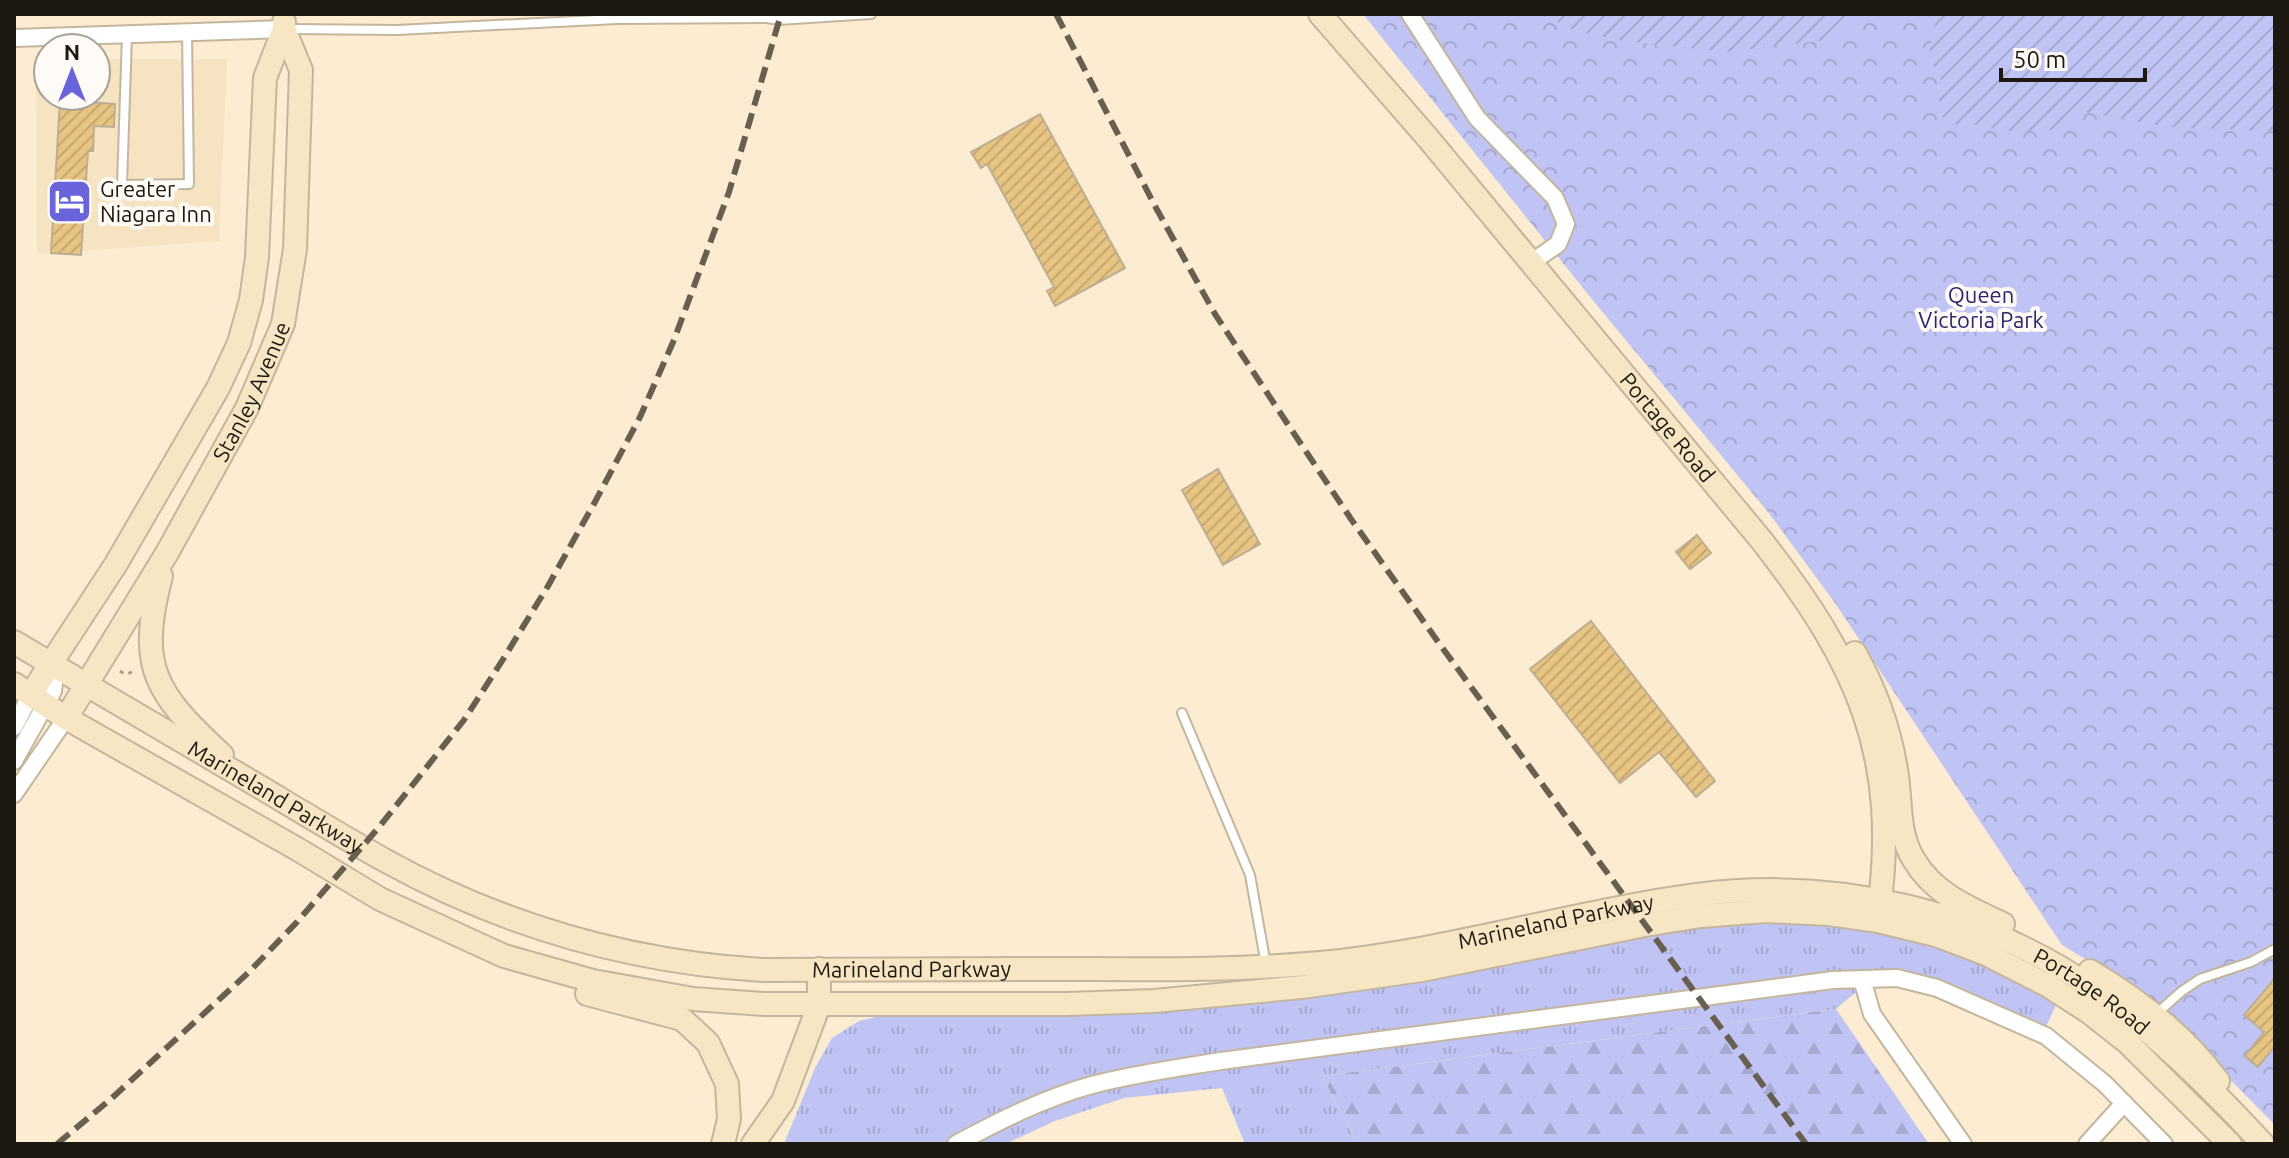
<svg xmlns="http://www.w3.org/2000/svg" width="2289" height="1158" font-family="Ubuntu,sans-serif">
	<defs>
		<pattern id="grass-tufts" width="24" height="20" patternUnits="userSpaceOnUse" patternTransform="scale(2)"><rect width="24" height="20" fill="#c0c4f4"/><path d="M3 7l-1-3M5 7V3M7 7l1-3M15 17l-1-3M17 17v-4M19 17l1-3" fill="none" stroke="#a5a8d0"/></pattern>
		<pattern id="forest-firs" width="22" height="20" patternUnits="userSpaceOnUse" patternTransform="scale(2)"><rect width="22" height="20" fill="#c0c4f4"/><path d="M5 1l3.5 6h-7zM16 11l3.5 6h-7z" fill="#a5a8d0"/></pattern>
		<pattern id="park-crowns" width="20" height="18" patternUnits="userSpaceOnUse" patternTransform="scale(2)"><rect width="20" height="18" fill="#c0c4f4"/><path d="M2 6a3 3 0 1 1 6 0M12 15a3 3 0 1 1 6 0" fill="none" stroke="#a5a8d0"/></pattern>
		<pattern id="garden-furrows" width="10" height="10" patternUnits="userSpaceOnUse" patternTransform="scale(2)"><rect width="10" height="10" fill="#c0c4f4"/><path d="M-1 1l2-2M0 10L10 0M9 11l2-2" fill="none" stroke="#a5a8d0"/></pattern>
		<pattern id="building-hatch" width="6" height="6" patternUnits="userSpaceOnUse" patternTransform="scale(2)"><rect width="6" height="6" fill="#e8c482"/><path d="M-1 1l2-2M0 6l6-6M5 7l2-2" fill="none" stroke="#c7a86f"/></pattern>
	</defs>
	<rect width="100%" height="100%" fill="#fbecd2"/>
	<path fill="#f5e3c1" d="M36,59h12v37h48v-37h131l-8,182 -182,13z"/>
	<path fill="url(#grass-tufts)" d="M1737,922h78l87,14 84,28 71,39 -14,30 -163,-61 -44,37 -514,67 36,68h-113l-23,-56 -98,10 -69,23 -50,23h-221l31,-76 17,-30 27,-17 30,-7 238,-2 101,-6 110,-14 326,-62z"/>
	<path fill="url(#forest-firs)" d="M1836,1009l93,135h-571l-36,-68z"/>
	<path fill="url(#park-crowns)" d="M1363,14h912v1111l-80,-81 -105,-82 -28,-17 -227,-342 -67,-91 -177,-214z"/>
	<path fill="url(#garden-furrows)" d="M1539,14h326l-21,18 -18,8 -99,12 -104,-11 -47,-10z
		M1937,14h338v114l-4,3 -104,-4 -82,-15 -34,18 -35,2 -39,-7 -25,-1 -12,-9 -1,-15 5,-13 -6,-15 -10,-14z"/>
	<path fill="url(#building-hatch)" stroke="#bcae95" stroke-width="2" d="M60,100l55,4 -1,23 -20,-1 -1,25h-5l-7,104 -30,-2z
		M1040,114l85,154 -70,38 -8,-15 7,-4 -67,-123 -6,4 -10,-16z
		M1218,469l42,75 -37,21 -41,-75z
		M1697,535l14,18 -21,16 -14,-17z
		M1591,621l124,160 -19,16 -37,-45 -39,31 -90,-114z
		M2275,978v68l-17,21 -13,-11 19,-24 -20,-17z"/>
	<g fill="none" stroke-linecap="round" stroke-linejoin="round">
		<defs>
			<path id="lane" d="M289,29l108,1 220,-11 150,-1 12,2 92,-6
				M127,35l-5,150 67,-1 -2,-152
				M1182,713l68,162 16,90
				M2155,1015l27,-24 18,-12 51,-17 24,-13"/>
			<path id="street" d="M1410,14l67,104 78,80 11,26 -8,20 -26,18
				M14,38l270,-9
				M14,727l17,-33
				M14,761l39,-70 2,-15 -4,-12
				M14,794l52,-76
				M1862,979l10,35 91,130
				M956,1144c43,-23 88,-46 136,-59 42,-11 86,-17 129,-24l612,-81 64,-2 40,10 109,48 59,48 59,60
				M2087,1144l37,-41"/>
			<g id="secondary">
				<path id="s1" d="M1320,14l107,123 335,404c96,123 139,216 116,375"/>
				<path d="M161,576c-24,92 -6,117 61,179"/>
				<path id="s2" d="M14,642c82,49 164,97 246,145 42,25 83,50 126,74 116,64 243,101 376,109 95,-1 191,-1 287,-1 90,0 181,2 271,-6 128,-12 250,-51 377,-68 136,-18 282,15 395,93 63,44 119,100 171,156"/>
				<path d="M1855,653c21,38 36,80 42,123 4,28 1,59 17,84 20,34 55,48 89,64"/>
				<path d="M14,684l52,34 233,132 81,49 124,57 89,25 100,18 71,5h303l87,-3 148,-14 120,-17 223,-45 56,-9 65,-5 63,3 49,7 58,14 50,19 61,31 42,27 38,30 103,102"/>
				<path d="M31,694l85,-130 102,-176 21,-45 12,-43 6,-43 8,-179 19,-49v-7"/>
				<path id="s3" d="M66,718l101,-165 80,-145 36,-84 12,-75 6,-179 -17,-41"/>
				<path d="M2090,971c47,28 95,65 128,110"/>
				<path d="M587,994l95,25 26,24 19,41 2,35 -6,25"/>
				<path d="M753,1144l30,-43 36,-96v-36"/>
			</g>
		</defs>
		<use href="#lane" stroke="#c4b69d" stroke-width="12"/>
		<use href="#street" stroke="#c4b69d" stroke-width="20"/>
		<use href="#secondary" stroke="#c4b69d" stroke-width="26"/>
		<path stroke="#aa9f8b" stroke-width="3" stroke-dasharray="4 6" stroke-linecap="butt" d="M120,671l6,4 9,-5"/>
		<use href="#lane" stroke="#fff" stroke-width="8"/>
		<use href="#street" stroke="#fff" stroke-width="16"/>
		<use href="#secondary" stroke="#f6e6c3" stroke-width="22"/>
		<path stroke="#685f51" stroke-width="6" stroke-dasharray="16 8" stroke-linecap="butt" d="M1056,14l99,192 60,108 64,97 72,108 90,127 365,498
			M57,1144l55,-46 136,-125 49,-51 83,-96 84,-106 38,-59 46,-75 48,-86 44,-83 34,-77 55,-148 52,-178"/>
	</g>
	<defs>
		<symbol id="hotel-square" viewBox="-11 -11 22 22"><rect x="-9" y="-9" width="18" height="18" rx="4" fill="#6963dc" stroke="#fefbf6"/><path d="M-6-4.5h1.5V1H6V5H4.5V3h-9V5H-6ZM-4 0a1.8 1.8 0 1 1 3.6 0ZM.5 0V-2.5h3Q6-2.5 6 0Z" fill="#fff"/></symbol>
	</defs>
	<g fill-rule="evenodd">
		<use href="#hotel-square" x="44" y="176" width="51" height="51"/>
	</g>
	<g text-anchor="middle" stroke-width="8" stroke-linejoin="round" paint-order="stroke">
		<g font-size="22" fill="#1e1910" stroke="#fefbf6" text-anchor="start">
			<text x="100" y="197">Greater<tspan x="100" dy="25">Niagara Inn</tspan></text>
		</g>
		<g font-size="22" fill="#2c246f" stroke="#fefbf6">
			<text x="1981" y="303">Queen<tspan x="1981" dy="25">Victoria Park</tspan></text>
		</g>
		<g font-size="22" fill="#1e1910" stroke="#fefbf6">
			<text dy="8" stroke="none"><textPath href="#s3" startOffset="376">Stanley Avenue</textPath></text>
			<text dy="8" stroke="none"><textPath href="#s1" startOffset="540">Portage Road</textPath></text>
			<text dy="8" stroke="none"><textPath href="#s2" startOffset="304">Marineland Parkway</textPath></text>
			<text dy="8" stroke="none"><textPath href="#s2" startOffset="1624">Marineland Parkway</textPath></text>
			<text dy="8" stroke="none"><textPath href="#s2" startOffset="976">Marineland Parkway</textPath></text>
			<text dy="8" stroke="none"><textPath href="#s2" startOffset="2184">Portage Road</textPath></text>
		</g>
	</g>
	<rect width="2289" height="1158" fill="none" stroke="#1e1910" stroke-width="32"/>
	<g transform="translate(72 72)"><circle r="38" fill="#fefbf6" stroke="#a4a19a" stroke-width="2"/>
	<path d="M0-6L14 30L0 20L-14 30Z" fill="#6963dc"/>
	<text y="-12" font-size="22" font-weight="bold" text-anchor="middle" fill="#1e1910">N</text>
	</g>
	<path d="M2001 68v12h144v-12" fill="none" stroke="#1e1910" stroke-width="4"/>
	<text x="2013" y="68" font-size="24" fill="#1e1910" stroke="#fefbf6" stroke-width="6" paint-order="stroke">50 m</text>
</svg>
